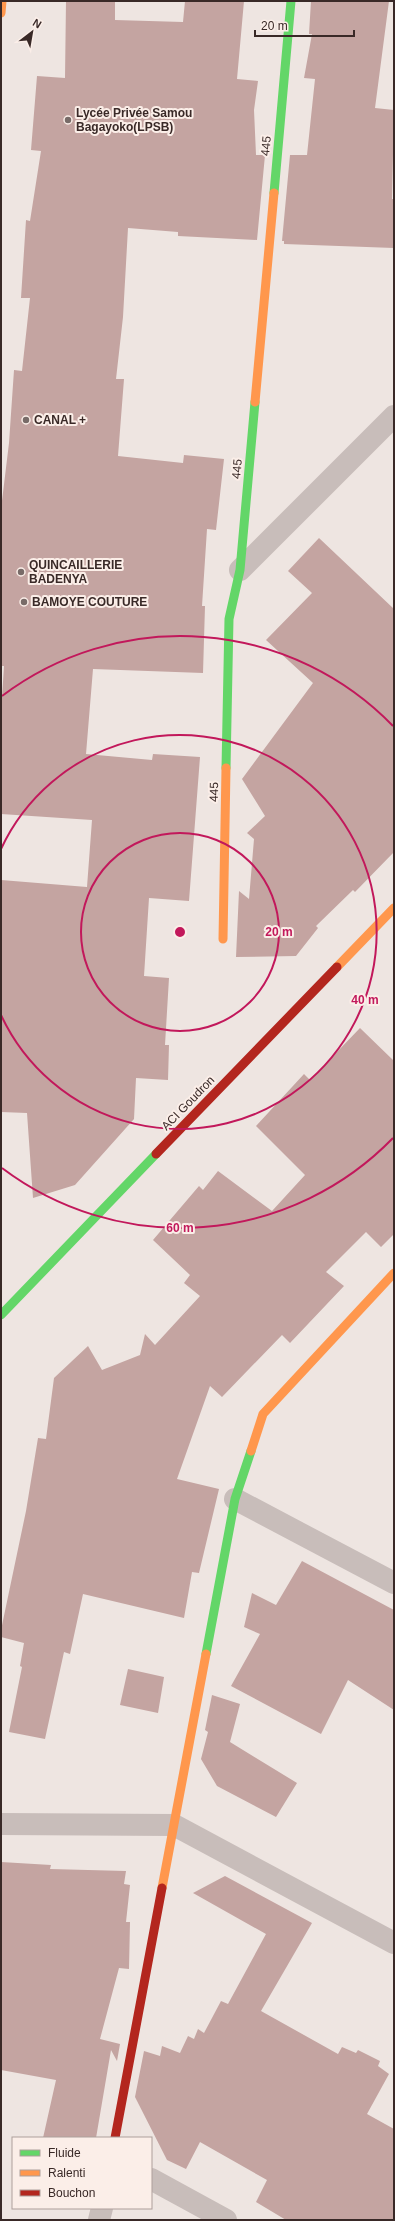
<svg xmlns="http://www.w3.org/2000/svg" width="395" height="2221" font-family="Arial,sans-serif">
	<rect width="100%" height="100%" fill="#eee5e1"/>
	<path fill="#c4a4a1" d="M66,1h49v19l68,2 2,-21h59l-7,78 21,2 -4,29 2,45h9l-8,85 -79,-4v-4l-50,-4 -5,89 -7,62h8l-6,77 65,7 1,-8 40,4 -8,71 -9,-1 -5,77h3l-2,67 -110,-4 -7,85 66,6 1,-6 47,3 -11,144 -40,-3 -5,78 25,2 -4,67h4l-1,35 -32,-2 -2,41 -59,66 -42,13 -6,-85 -26,-1v-232l86,7 5,-67 -91,-6v-101l3,-47h-3v-157l8,-66 5,-73 8,1 8,-73h-9l5,-78 4,1 11,-70 -10,-1 6,-74 28,2z
		M311,1h78l-14,107 19,2 -2,89h2v49l-110,-4v-3h-2l8,-86h17l8,-76 -11,-1 8,-44h-3z
		M319,538l75,71v243l-39,40 -2,-2 -37,36 2,2 -22,28 -60,1 3,-66 10,8 5,-60 -7,-6 18,-17 -23,-37 71,-96 -47,-43 46,-47 -24,-22z
		M360,1028l34,33v173l-13,13 -15,-15 -40,40 18,14 -54,57 -8,-8 -60,62 -12,-11 -33,93 42,10 -20,84 -7,-1 -8,46 -101,-24 -13,60 -6,-2 -19,87 -36,-7 13,-65 -2,-1 4,-23 -23,-6v-7l25,-119 12,-73 8,1 8,-61 34,-32 14,24 38,-15 5,-21 10,11 45,-49 -16,-13 6,-8 -37,-35 46,-54 4,4 15,-19 54,40 33,-36 -49,-49 48,-52 6,6z
		M302,1561l92,49v100l-46,-30 -27,54 -90,-48 29,-52 -16,-7 8,-34 24,12z
		M128,1669l36,8 -6,36 -38,-8z
		M212,1695l28,9 -10,38 67,41 -21,34 -59,-31 -16,-27 7,-27 -3,-2z
		M1,1862l50,3 -1,4 76,2 -2,13 6,1 -4,37h4l-1,47 -10,-1 -19,71 20,5 -3,17 -6,-11 -15,88h-53l13,-58 -55,-10z
		M225,1876l87,47 -51,88 77,43 4,-7 14,6 2,-3 22,11 -2,5 11,8 -22,40 27,15v91h-108l-30,-18 11,-22 -67,-38 -14,27 -19,-9 -32,-63 9,-46 16,5 2,-10 18,7 8,-17 6,3 4,-10 6,4 17,-32 7,3 38,-70 -73,-41z"/>
	<g fill="none" stroke-linecap="round" stroke-linejoin="round">
		<path stroke="#c8bdba" stroke-width="22" d="M240,570l154,-154
			M235,1499l159,84
			M1,1824l173,1 220,118
			M151,2179l75,41
			M99,2220l3,-12"/>
		<path stroke="#63d668" stroke-width="9" d="M274,193l17,-192
			M226,768l3,-149 11,-49 15,-168
			M1,1315l155,-161
			M206,1654l29,-155 16,-48"/>
		<path stroke="#ff974d" stroke-width="9" d="M1,13l1,-12
			M255,402l19,-209
			M223,939l3,-171
			M337,967l57,-59
			M251,1451l12,-37 131,-141
			M162,1888l44,-234"/>
		<path stroke="#b3261e" stroke-width="9" d="M156,1154l181,-187
			M115,2138l47,-250"/>
	</g>
	<g fill="none" stroke="#c2185b" stroke-width="2">
		<circle cx="180" cy="932" r="99"/>
		<path d="M1 849A197 197 0 1 1 1 1015"/>
		<path d="M393 1138A296 296 0 0 1 2 1168M2 696A296 296 0 0 1 393 726"/>
	</g>
	<g fill="#786b68" stroke="#fbeee8" stroke-width="1.5">
		<circle cx="68" cy="120" r="4"/>
		<circle cx="26" cy="420" r="4"/>
		<circle cx="21" cy="572" r="4"/>
		<circle cx="24" cy="602" r="4"/>
	</g>
	<g text-anchor="middle" stroke-width="4" stroke-linejoin="round" paint-order="stroke">
		<g font-size="12" font-weight="bold" fill="#392927" stroke="#fbeee8" text-anchor="start">
			<text x="76" y="117">Lycée Privée Samou<tspan x="76" dy="14">Bagayoko(LPSB)</tspan></text>
			<text x="34" y="424">CANAL +</text>
			<text x="29" y="569">QUINCAILLERIE<tspan x="29" dy="14">BADENYA</tspan></text>
			<text x="32" y="606">BAMOYE COUTURE</text>
		</g>
		<g font-size="12" fill="#392927" stroke="#fbeee8">
			<text transform="translate(266 146) rotate(-85)" y="4">445</text>
			<text transform="translate(237 469) rotate(-85)" y="4">445</text>
			<text transform="translate(214 792) rotate(-89)" y="4">445</text>
			<text transform="translate(188 1103) rotate(-46)" y="4">ACI Goudron</text>
		</g>
	</g>
	<circle cx="180" cy="932" r="6" fill="#c2185b" stroke="#fbeee8" stroke-width="2"/>
	<g font-size="12" text-anchor="middle" font-weight="bold" fill="#c2185b" stroke="#fbeee8" stroke-width="4" stroke-linejoin="round" paint-order="stroke">
		<text x="279" y="936">20 m</text>
		<text x="365" y="1004">40 m</text>
		<text x="180" y="1232">60 m</text>
	</g>
	<rect width="395" height="2221" fill="none" stroke="#392927" stroke-width="4"/>
	<rect x="12" y="2137" width="140" height="72" fill="#fbeee8" stroke="#ad9f9b"/>
	<rect x="20" y="2150" width="20" height="6" fill="#63d668" stroke="#ad9f9b"/>
	<text x="48" y="2157" font-size="12" fill="#392927">Fluide</text>
	<rect x="20" y="2170" width="20" height="6" fill="#ff974d" stroke="#ad9f9b"/>
	<text x="48" y="2177" font-size="12" fill="#392927">Ralenti</text>
	<rect x="20" y="2190" width="20" height="6" fill="#b3261e" stroke="#ad9f9b"/>
	<text x="48" y="2197" font-size="12" fill="#392927">Bouchon</text>
	<g transform="translate(32 32) rotate(31)" stroke="#fbeee8" stroke-width="3" paint-order="stroke">
	<path d="M0-3L7 15L0 10L-7 15Z" fill="#392927"/>
	<text y="-6" font-size="11" font-weight="bold" text-anchor="middle" fill="#392927">N</text>
	</g>
	<path d="M255 30v6h99v-6" fill="none" stroke="#392927" stroke-width="2"/>
	<text x="261" y="30" font-size="12" fill="#392927" stroke="#fbeee8" stroke-width="3" paint-order="stroke">20 m</text>
</svg>
